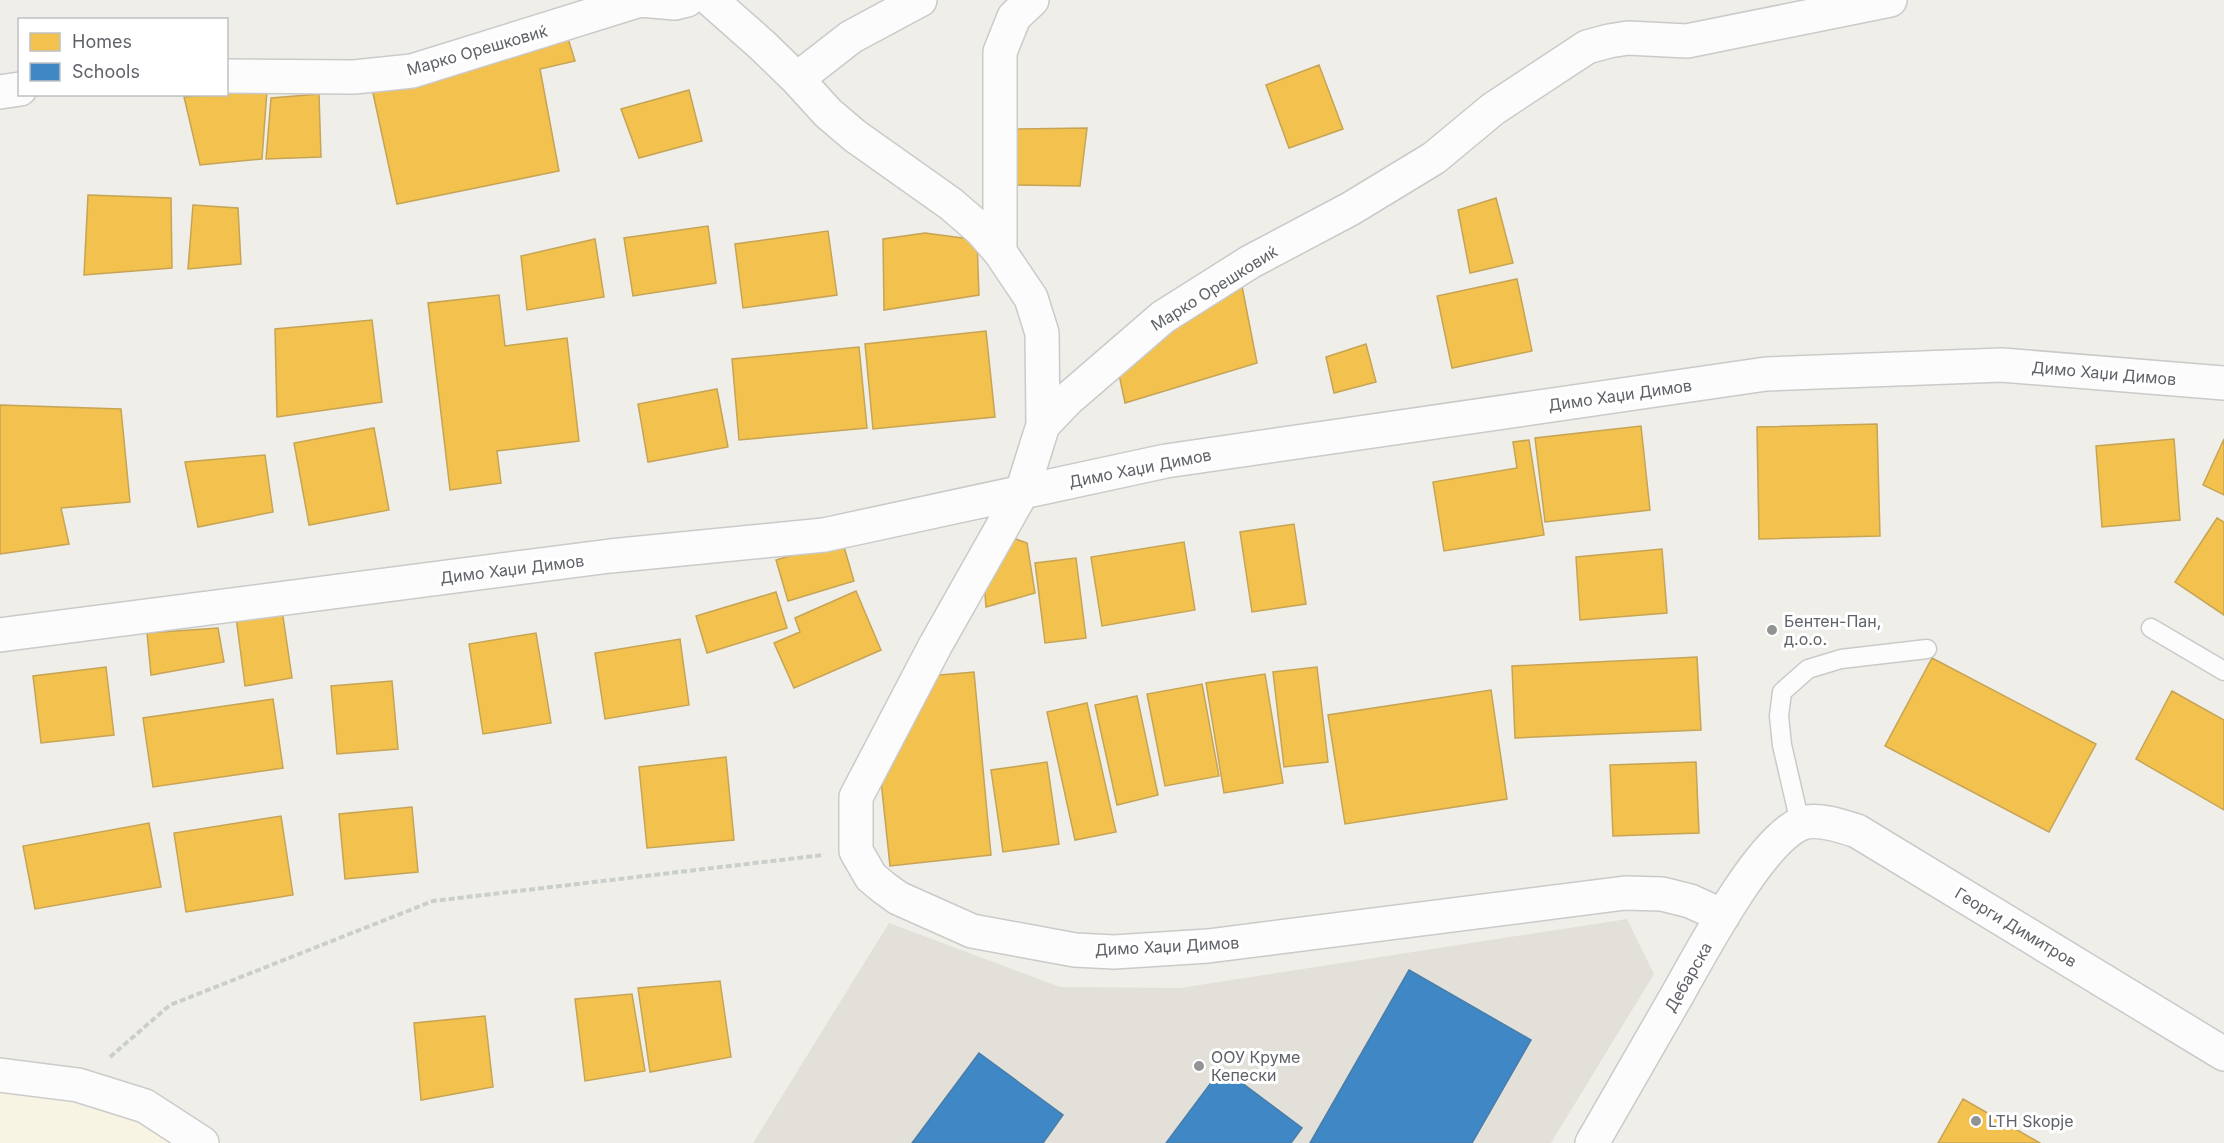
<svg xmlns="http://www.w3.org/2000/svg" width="2224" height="1143" font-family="Inter,sans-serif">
	<rect width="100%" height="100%" fill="#efeee9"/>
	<path fill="#f7f4e4" d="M0,1075l78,10 124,58h-202z"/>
	<path fill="#e2e0d9" d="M1627,919l27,55 -103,169h-798l136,-220 171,64 120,1z"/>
	<path fill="#f2c14e" stroke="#c6a456" stroke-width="1.5" d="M566,32l9,29 -35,8 19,102 -162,33 -26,-120z
		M1319,65l24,64 -54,19 -23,-63z
		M267,90l-5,69 -62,6 -16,-68z
		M689,90l13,51 -63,17 -18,-49z
		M319,94l2,63 -55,2 5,-61z
		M1087,128l-7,58 -71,-1v-56z
		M88,195l83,3 1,70 -88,7z
		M1496,198l17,65 -43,10 -12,-63z
		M193,205l45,3 3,56 -53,5z
		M708,226l8,57 -83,13 -9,-58z
		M828,231l9,64 -94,13 -8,-64z
		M925,233l52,7 2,55 -95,15 -1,-71z
		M595,239l9,58 -77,13 -6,-54z
		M1240,276l17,87 -132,40 -8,-38z
		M1517,279l15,72 -80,17 -15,-72z
		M499,295l6,51 62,-8 12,103 -82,10 4,32 -51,7 -22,-187z
		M372,320l10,82 -105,15 -2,-88z
		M986,331l9,86 -122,12 -8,-85z
		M1366,344l10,38 -42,11 -8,-36z
		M859,347l8,81 -128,12 -7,-81z
		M717,389l11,58 -80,15 -10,-58z
		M0,405l121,4 9,93 -69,6 8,36 -69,10z
		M1877,424l3,112 -121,3 -2,-112z
		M1641,426l9,84 -105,12 -10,-84z
		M374,428l15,82 -80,15 -15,-82z
		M2174,439l6,81 -78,7 -6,-81z
		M2224,439v56l-21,-10z
		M1529,440l15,95 -100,16 -11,-69 84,-14 -4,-26z
		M265,455l8,57 -75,15 -13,-65z
		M2217,518l7,4v93l-49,-33z
		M1294,524l12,80 -54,8 -12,-80z
		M1010,537l17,6 8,50 -49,14 -2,-25z
		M842,540l12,41 -66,20 -12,-41z
		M1184,542l11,68 -93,16 -11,-69z
		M1662,549l5,64 -87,7 -4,-63z
		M1076,558l10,80 -41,5 -10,-80z
		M856,591l25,59 -87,38 -20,-45 26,-11 -5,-14z
		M776,592l11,36 -80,25 -11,-37z
		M282,610l10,68 -47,8 -9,-69z
		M218,628l6,34 -73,13 -4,-42z
		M536,633l15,90 -68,11 -14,-90z
		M680,639l9,66 -84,14 -10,-66z
		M1697,657l4,73 -186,8 -3,-72z
		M1932,658l164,86 -47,88 -164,-86z
		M106,667l8,68 -73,8 -8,-67z
		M1317,667l11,95 -44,5 -11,-95z
		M974,672l17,183 -101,11 -9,-85 47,-105z
		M1265,674l18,109 -59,10 -18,-110z
		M392,681l6,68 -61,5 -6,-68z
		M1202,684l17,92 -54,10 -18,-92z
		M1491,690l16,109 -162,25 -17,-109z
		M2172,691l52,29v90l-88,-51z
		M1137,696l21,99 -41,10 -22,-100z
		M273,699l10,69 -130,19 -10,-69z
		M1087,703l29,129 -41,8 -28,-128z
		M726,757l8,83 -87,8 -8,-81z
		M1047,762l12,82 -56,8 -12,-82z
		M1696,762l3,71 -86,3 -3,-71z
		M412,807l6,65 -73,7 -6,-65z
		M281,816l12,79 -107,17 -12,-79z
		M149,823l12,64 -126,22 -12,-63z
		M720,981l11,76 -81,15 -12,-84z
		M632,994l13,77 -60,10 -10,-82z
		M485,1016l8,71 -72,13 -7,-77z
		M1963,1099l77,44h-102z"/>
	<path fill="#3f88c5" stroke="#497da9" stroke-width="1.5" d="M1409,970l122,70 -59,103h-162z
		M979,1053l84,62 -20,28h-131z
		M1222,1068l80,60 -11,15h-125z"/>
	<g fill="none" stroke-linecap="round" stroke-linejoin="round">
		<defs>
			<path id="lane" d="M2151,628l73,43
				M1800,823l-18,-78 -3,-29 3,-24 26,-23 33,-10 86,-10"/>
			<path id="street" d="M711,0l52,46 34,33 31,34 27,23 96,68 30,26 19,22 31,46 11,35 1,92 25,-26 95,-82 87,-55 100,-53 84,-51 59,-49 94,-62 22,-6 19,-3 59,3 203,-41
				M226,76l128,1 58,-6 228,-71 35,3 12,-3
				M797,79l54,-42 69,-37
				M0,92l20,-3
				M1000,252v-200l14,-35 18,-17
				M1043,425l-21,67 -87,154 -79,151v54l15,26 12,10 15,11 74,33 103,19 39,2 94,-6 417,-53 37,1 28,7 33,15
				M0,635l610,-79 214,-21 342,-74 600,-87 236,-9 222,18
				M1592,1143c28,-49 56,-97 84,-146 24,-42 82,-154 124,-173 16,-7 42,2 57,7l367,223"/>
			<path id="secondary" d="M0,1075l78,10 67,21 57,37"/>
		</defs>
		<use href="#lane" stroke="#cacaca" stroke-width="21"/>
		<use href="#street" stroke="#cacaca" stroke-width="36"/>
		<use href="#secondary" stroke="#cbcbcb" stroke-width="36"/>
		<path stroke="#cbcfcc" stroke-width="4" stroke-dasharray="6 3" stroke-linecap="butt" d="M110,1057l60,-52 263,-104 390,-46"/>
		<use href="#lane" stroke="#fdfcfc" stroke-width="18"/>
		<use href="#street" stroke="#fdfcfc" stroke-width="33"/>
		<use href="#secondary" stroke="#fdfcfc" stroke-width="33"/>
	</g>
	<g fill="#919395" stroke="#fff" stroke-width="2">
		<circle cx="1772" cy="630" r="6"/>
		<circle cx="1199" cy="1066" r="6"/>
		<circle cx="1976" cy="1121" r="6"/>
	</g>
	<g text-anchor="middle" stroke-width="6" stroke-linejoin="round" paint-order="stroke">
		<g font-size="16" fill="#5f6268" stroke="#fff">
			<text transform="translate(477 50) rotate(-16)" y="6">Марко Орешковиќ</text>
			<text transform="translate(1214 288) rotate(-32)" y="6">Марко Орешковиќ</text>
			<text transform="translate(2104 373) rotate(5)" y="6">Димо Хаџи Димов</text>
			<text transform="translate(1620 395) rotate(-8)" y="6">Димо Хаџи Димов</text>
			<text transform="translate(1140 468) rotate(-11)" y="6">Димо Хаџи Димов</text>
			<text transform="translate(512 569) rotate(-7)" y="6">Димо Хаџи Димов</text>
			<text transform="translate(2016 927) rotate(31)" y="6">Георги Димитров</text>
			<text transform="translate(1167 946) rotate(-3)" y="6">Димо Хаџи Димов</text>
			<text transform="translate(1688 977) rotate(-60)" y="6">Дебарска</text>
		</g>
		<g font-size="16" fill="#5f6268" stroke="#fff" text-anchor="start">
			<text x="1784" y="627">Бентен-Пан,<tspan x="1784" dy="18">д.о.о.</tspan></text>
			<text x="1211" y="1063">ООУ Круме<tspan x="1211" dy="18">Кепески</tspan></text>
			<text x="1988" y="1127">LTH Skopje</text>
		</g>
	</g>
	<rect x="18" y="18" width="210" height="78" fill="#ffffff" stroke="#bfc0c3" stroke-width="1.5"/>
	<rect x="30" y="33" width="30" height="18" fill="#f2c14e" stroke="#bfc0c3" stroke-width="1.5"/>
	<text x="72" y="48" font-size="18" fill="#5f6268">Homes</text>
	<rect x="30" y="63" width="30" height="18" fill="#3f88c5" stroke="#bfc0c3" stroke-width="1.5"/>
	<text x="72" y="78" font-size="18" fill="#5f6268">Schools</text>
</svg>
